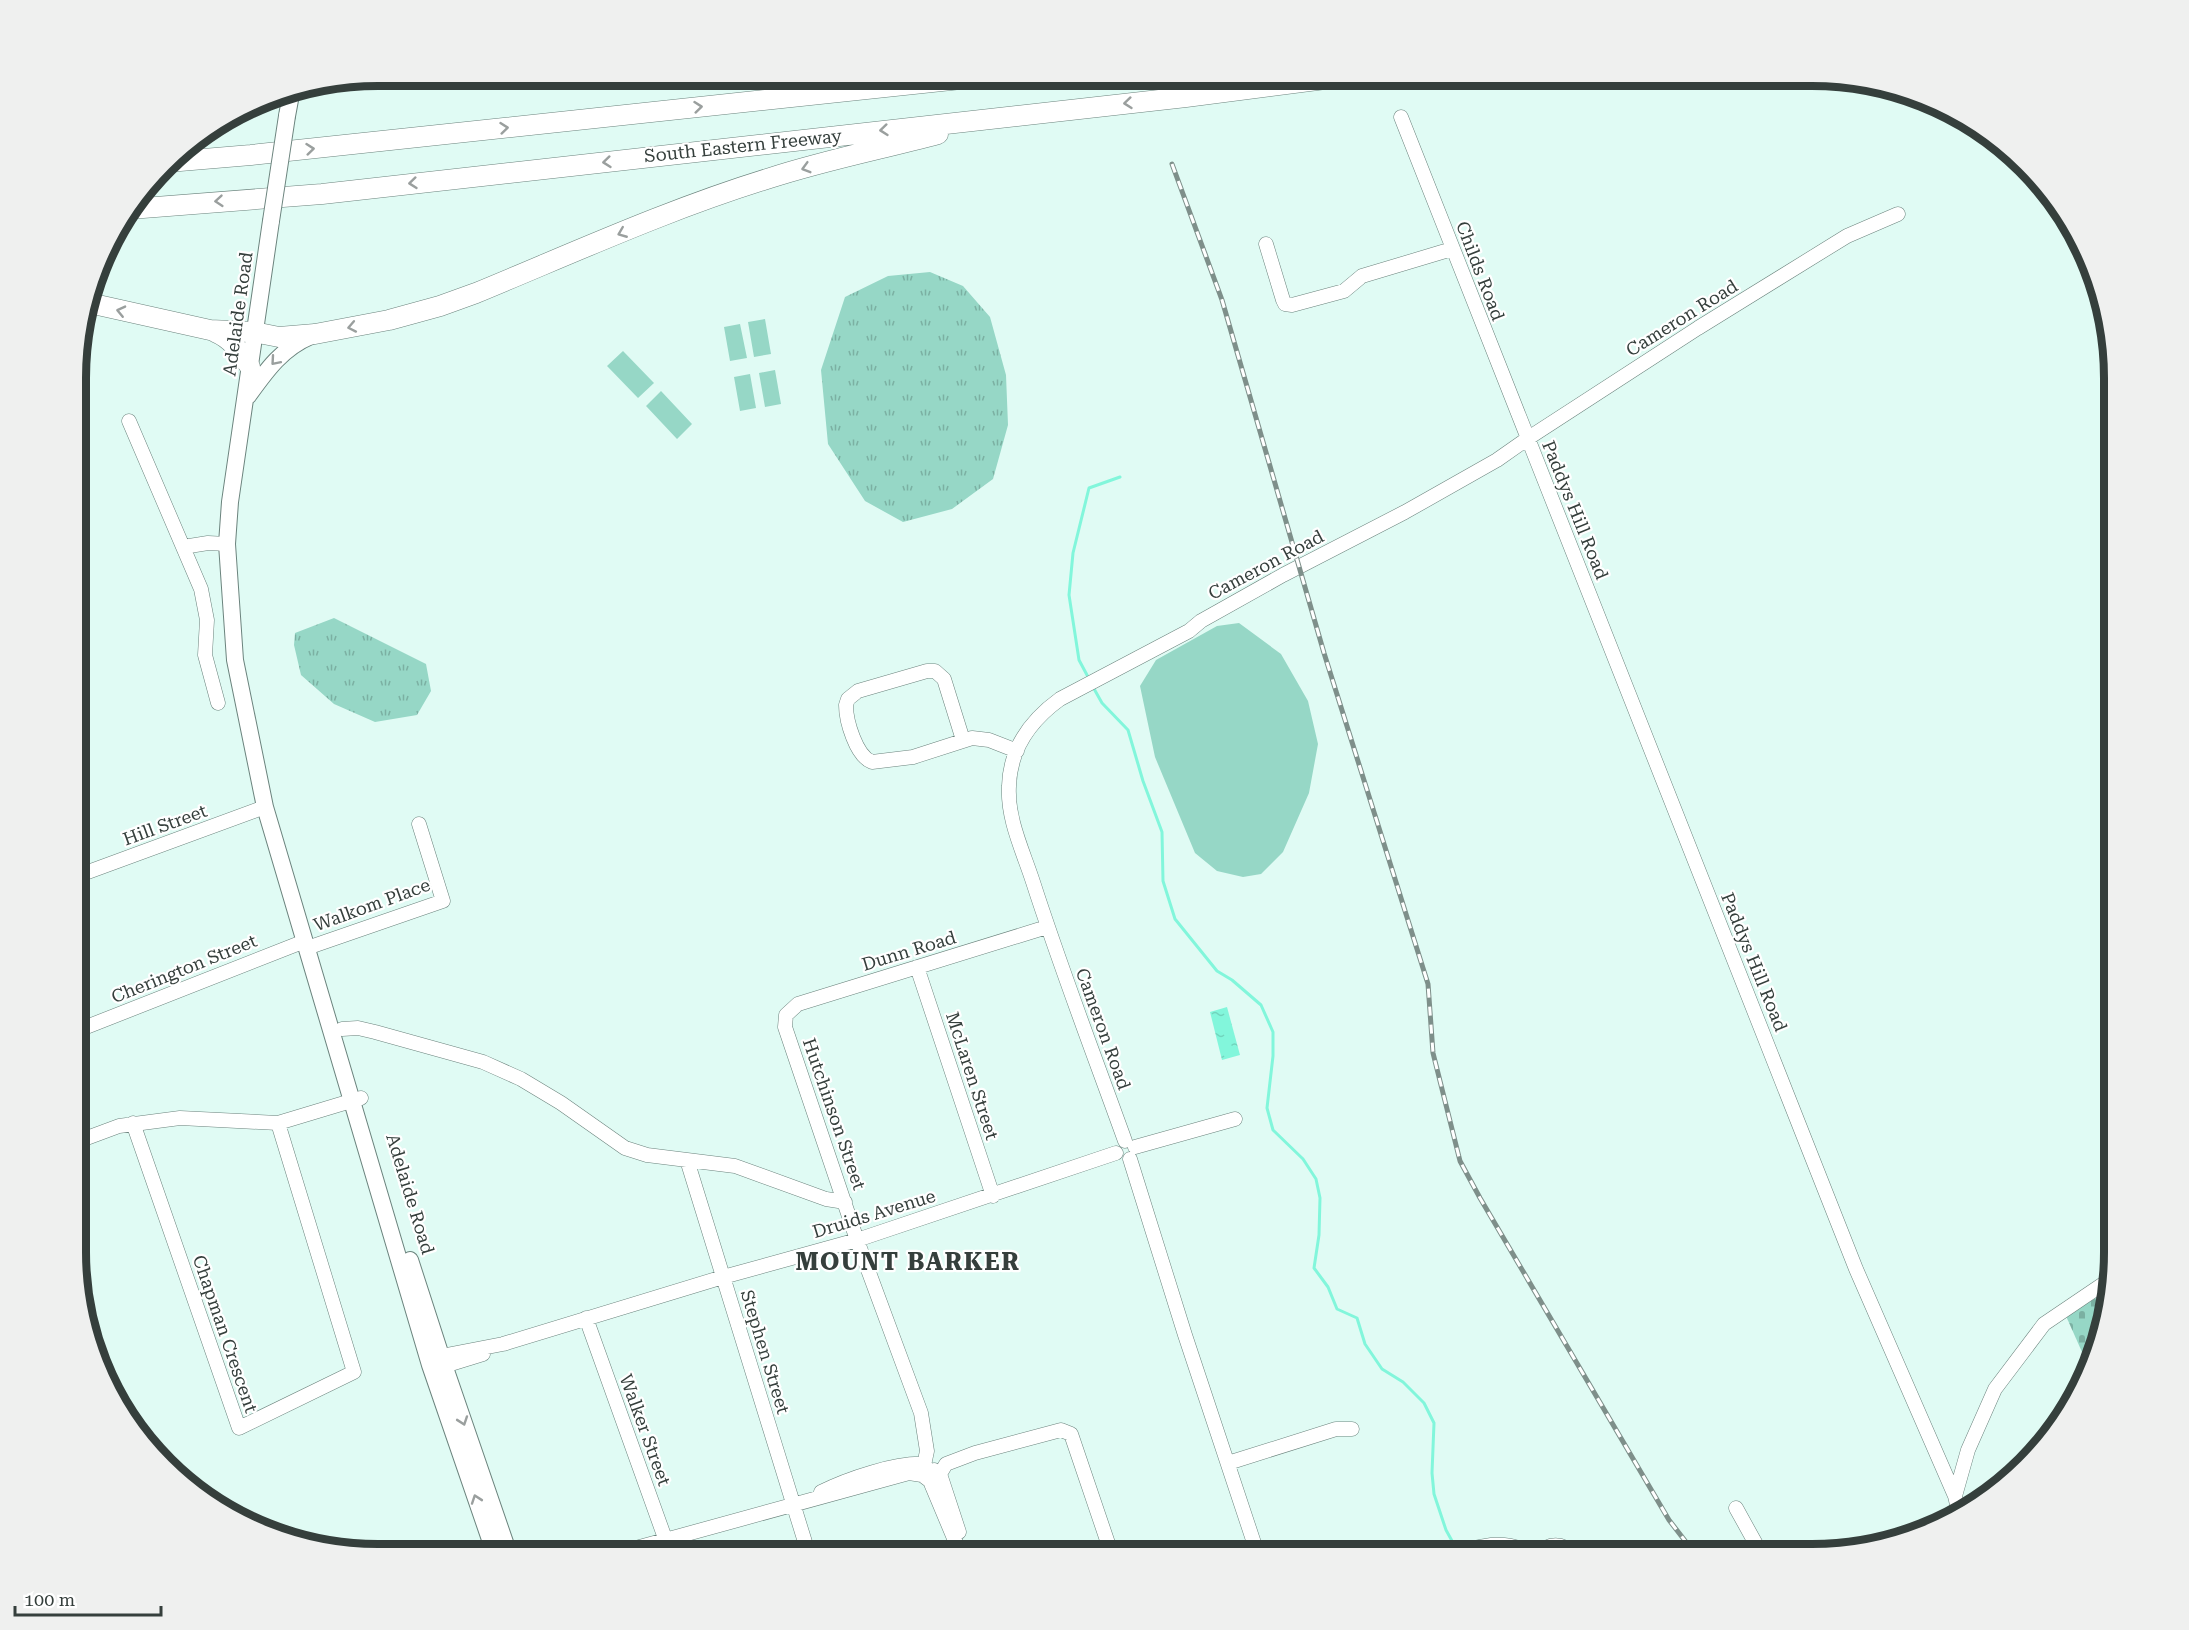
<svg xmlns="http://www.w3.org/2000/svg" width="2189" height="1630" font-family="'Roboto Serif',serif">
	<defs>
		<pattern id="grass-tufts" width="24" height="20" patternUnits="userSpaceOnUse" patternTransform="scale(1.5)"><rect width="24" height="20" fill="#96d7c6"/><path d="M3 7l-1-3M5 7V3M7 7l1-3M15 17l-1-3M17 17v-4M19 17l1-3" fill="none" stroke="#7bb0a2"/></pattern>
		<pattern id="cemetery-stones" width="16" height="16" patternUnits="userSpaceOnUse" patternTransform="scale(1.5)"><rect width="16" height="16" fill="#96d7c6"/><path d="M2 7V4a2 2 0 0 1 4 0v3zM10 15v-3a2 2 0 0 1 4 0v3z" fill="#7bb0a2"/></pattern>
		<pattern id="water-ripples" width="26" height="14" patternUnits="userSpaceOnUse" patternTransform="scale(1.5)"><rect width="26" height="14" fill="#82f6db"/><path d="M2 4q2-2 4 0t4 0M15 11q2-2 4 0t4 0" fill="none" stroke="#71d4bd"/></pattern>
	</defs>
	<rect width="100%" height="100%" fill="#e0fbf4"/>
	<path fill="url(#grass-tufts)" d="M930,272l33,14 27,31 16,58 2,50 -15,54 -41,30 -49,13 -38,-21 -37,-57 -7,-74 24,-73 43,-21z
		M334,618l92,46 5,27 -14,24 -42,7 -41,-18 -33,-29 -7,-30 1,-12z"/>
	<path fill="url(#cemetery-stones)" d="M2109,1290l-18,79 -1,1 -24,-54z"/>
	<path fill="#96d7c6" d="M765,319l6,35 -17,3 -6,-35z
		M740,324l7,34 -17,3 -6,-34z
		M623,351l31,32 -16,15 -31,-32z
		M775,370l6,34 -16,3 -6,-34z
		M750,374l6,34 -16,3 -6,-34z
		M661,391l31,33 -15,15 -31,-33z
		M1239,623l42,31 27,47 10,43 -9,49 -26,59 -22,22 -18,3 -26,-6 -22,-18 -40,-96 -15,-71 16,-26 61,-34z"/>
	<path fill="url(#water-ripples)" d="M1227,1007l13,48 -18,5 -12,-48z"/>
	<g fill="none" stroke-linecap="round" stroke-linejoin="round">
		<path stroke="#82f6db" stroke-width="3" d="M1087,675l-8,-15 -10,-65 4,-42 16,-65 31,-11
			M1093,687l9,16 26,27 15,51 19,51 1,49 12,38 42,52 15,9 29,25 12,27v24l-6,52 6,22 30,29 13,20 4,19 -1,37 -5,33 14,19 9,22 20,9 8,26 17,25 21,13 21,21 10,20 -2,50 2,21 12,36 11,20"/>
		<defs>
			<path id="minor" d="M1401,117l455,1152 99,227
				M1266,244l17,56 2,4 7,1 52,-14 18,-15 90,-27
				M129,421l72,168 6,31 -2,35 13,48
				M183,547l25,-4 19,1
				M963,740l-19,-61 -9,-8h-8l-69,20 -10,8 -2,6c0,16 10,51 26,57l41,-5 59,-19 17,2 28,11
				M77,876l188,-69
				M307,948l136,-47 -24,-77
				M917,967l76,229
				M342,1029l16,-1 17,4 108,30 38,17 40,24 64,45 22,7 88,11 91,33 19,3
				M76,1031l229,-90
				M133,1123l106,305 115,-56 -76,-249
				M1125,1141c-31,-86 -64,-172 -92,-259 -10,-31 -26,-63 -24,-96 1,-38 22,-66 51,-87l129,-68 12,-10 82,-46 122,-63 92,-52 30,-21 171,-111 149,-92 51,-22
				M76,1142l43,-16 61,-8 98,5 83,-25
				M1135,1147l100,-28
				M1130,1159l55,176 73,220
				M687,1160l122,395
				M586,1318l85,237
				M434,1362l7,-6 62,-12 220,-67 134,-37 259,-87
				M434,1365l10,1 39,-12
				M1228,1463l108,-34h16
				M934,1470l6,4 19,58
				M940,1474l6,-10 29,-11 86,-23 10,4 41,121
				M922,1475l5,-24 -6,-38 -64,-173 -72,-213 1,-12 12,-11 249,-77
				M821,1492c26,-13 75,-30 104,-28
				M1736,1508l26,47
				M1959,1513l-4,-17 13,-46 27,-61 49,-65 68,-46
				M614,1554l295,-81 13,2 8,6 31,74
				M1450,1555c33,-10 54,-17 86,0
				M1538,1555c10,-13 25,-13 36,0"/>
			<path id="major" d="M287,116l5,-27
				M271,221l-41,281 -3,42 8,116 30,147 165,558 65,189
				M248,396c18,-25 34,-48 63,-60
				M410,1260l32,99 67,195"/>
			<path id="highway" d="M168,162l83,-7 747,-80
				M130,209l192,-15 864,-97 170,-22
				M89,303l121,27 44,2 25,5 36,-3 74,-14 51,-14 36,-13c97,-40 193,-84 294,-115 55,-18 112,-29 168,-44
				M215,332c17,7 25,20 35,35"/>
		</defs>
		<use href="#minor" stroke="#6b837d" stroke-width="15"/>
		<use href="#major" stroke="#6b837d" stroke-width="18"/>
		<use href="#highway" stroke="#6b837d" stroke-width="21"/>
		<use href="#minor" stroke="#fff" stroke-width="14"/>
		<use href="#major" stroke="#fff" stroke-width="16"/>
		<use href="#highway" stroke="#fff" stroke-width="20"/>
		<defs>
			<path id="rail" d="M1172,164l50,136 102,353 104,331 5,69 27,108 20,37 189,322 27,35"/>
		</defs>
		<use href="#rail" stroke="#7e8f8a" stroke-width="5"/>
		<use href="#rail" stroke="#fff" stroke-width="3" stroke-dasharray="9" stroke-linecap="butt"/>
		<defs>
			<path id="major-bridge" d="M271,221l16,-105"/>
		</defs>
		<use href="#major-bridge" stroke="#6b837d" stroke-width="18" stroke-linecap="butt"/>
		<use href="#major-bridge" stroke="#fff" stroke-width="16"/>
	</g>
	<defs><path id="oneway-chevron" d="M-2-3.5L2.5 0L-2 3.5" fill="none" stroke-width="1.6" stroke-linecap="round" stroke-linejoin="round" transform="scale(1.5)"/></defs>
	<g stroke="#9a9f9e">
		<use href="#oneway-chevron" transform="translate(1128 103) rotate(174)"/>
		<use href="#oneway-chevron" transform="translate(698 107) rotate(-6)"/>
		<use href="#oneway-chevron" transform="translate(504 128) rotate(-6)"/>
		<use href="#oneway-chevron" transform="translate(884 130) rotate(174)"/>
		<use href="#oneway-chevron" transform="translate(310 149) rotate(-6)"/>
		<use href="#oneway-chevron" transform="translate(607 162) rotate(174)"/>
		<use href="#oneway-chevron" transform="translate(806 168) rotate(164)"/>
		<use href="#oneway-chevron" transform="translate(413 183) rotate(174)"/>
		<use href="#oneway-chevron" transform="translate(219 201) rotate(175)"/>
		<use href="#oneway-chevron" transform="translate(622 233) rotate(158)"/>
		<use href="#oneway-chevron" transform="translate(121 311) rotate(-167)"/>
		<use href="#oneway-chevron" transform="translate(352 327) rotate(169)"/>
		<use href="#oneway-chevron" transform="translate(275 361) rotate(131)"/>
		<use href="#oneway-chevron" transform="translate(463 1421) rotate(71)"/>
		<use href="#oneway-chevron" transform="translate(476 1499) rotate(-109)"/>
	</g>
	<g text-anchor="middle" stroke-width="4.5" stroke-linejoin="round" paint-order="stroke">
		<g font-size="18" fill="#353f3c" stroke="#fff">
			<text transform="translate(743 146) rotate(-6)" y="6">South Eastern Freeway</text>
			<text transform="translate(1480 271) rotate(69)" y="6">Childs Road</text>
			<text transform="translate(238 314) rotate(-82)" y="6">Adelaide Road</text>
			<text transform="translate(1682 318) rotate(-32)" y="6">Cameron Road</text>
			<text transform="translate(1575 510) rotate(68)" y="6">Paddys Hill Road</text>
			<text transform="translate(1266 565) rotate(-28)" y="6">Cameron Road</text>
			<text transform="translate(165 825) rotate(-20)" y="6">Hill Street</text>
			<text transform="translate(372 905) rotate(-20)" y="6">Walkom Place</text>
			<text transform="translate(909 951) rotate(-17)" y="6">Dunn Road</text>
			<text transform="translate(1754 962) rotate(68)" y="6">Paddys Hill Road</text>
			<text transform="translate(184 969) rotate(-22)" y="6">Cherington Street</text>
			<text transform="translate(1103 1029) rotate(70)" y="6">Cameron Road</text>
			<text transform="translate(972 1076) rotate(72)" y="6">McLaren Street</text>
			<text transform="translate(834 1114) rotate(71)" y="6">Hutchinson Street</text>
			<text transform="translate(410 1194) rotate(73)" y="6">Adelaide Road</text>
			<text transform="translate(874 1214) rotate(-17)" y="6">Druids Avenue</text>
			<text transform="translate(225 1334) rotate(71)" y="6">Chapman Crescent</text>
			<text transform="translate(765 1352) rotate(73)" y="6">Stephen Street</text>
			<text transform="translate(645 1430) rotate(70)" y="6">Walker Street</text>
		</g>
		<g font-size="24" font-weight="bold" letter-spacing="1.5" fill="#353f3c" stroke="#fff">
			<text x="908" y="1270">MOUNT BARKER</text>
		</g>
	</g>
	<path d="M0 0H2189V1630H0ZM378 86H1812A292 292 0 0 1 2104 378V1252A292 292 0 0 1 1812 1544H378A292 292 0 0 1 86 1252V378A292 292 0 0 1 378 86Z" fill="#eff0ef" fill-rule="evenodd"/>
	<path fill="none" stroke="#353f3c" stroke-width="8" d="M378 86H1812A292 292 0 0 1 2104 378V1252A292 292 0 0 1 1812 1544H378A292 292 0 0 1 86 1252V378A292 292 0 0 1 378 86Z"/>
	<path d="M15 1606v9h146v-9" fill="none" stroke="#353f3c" stroke-width="3"/>
	<text x="24" y="1606" font-size="18" fill="#353f3c" stroke="#ffffff" stroke-width="4.5" paint-order="stroke">100 m</text>
</svg>
